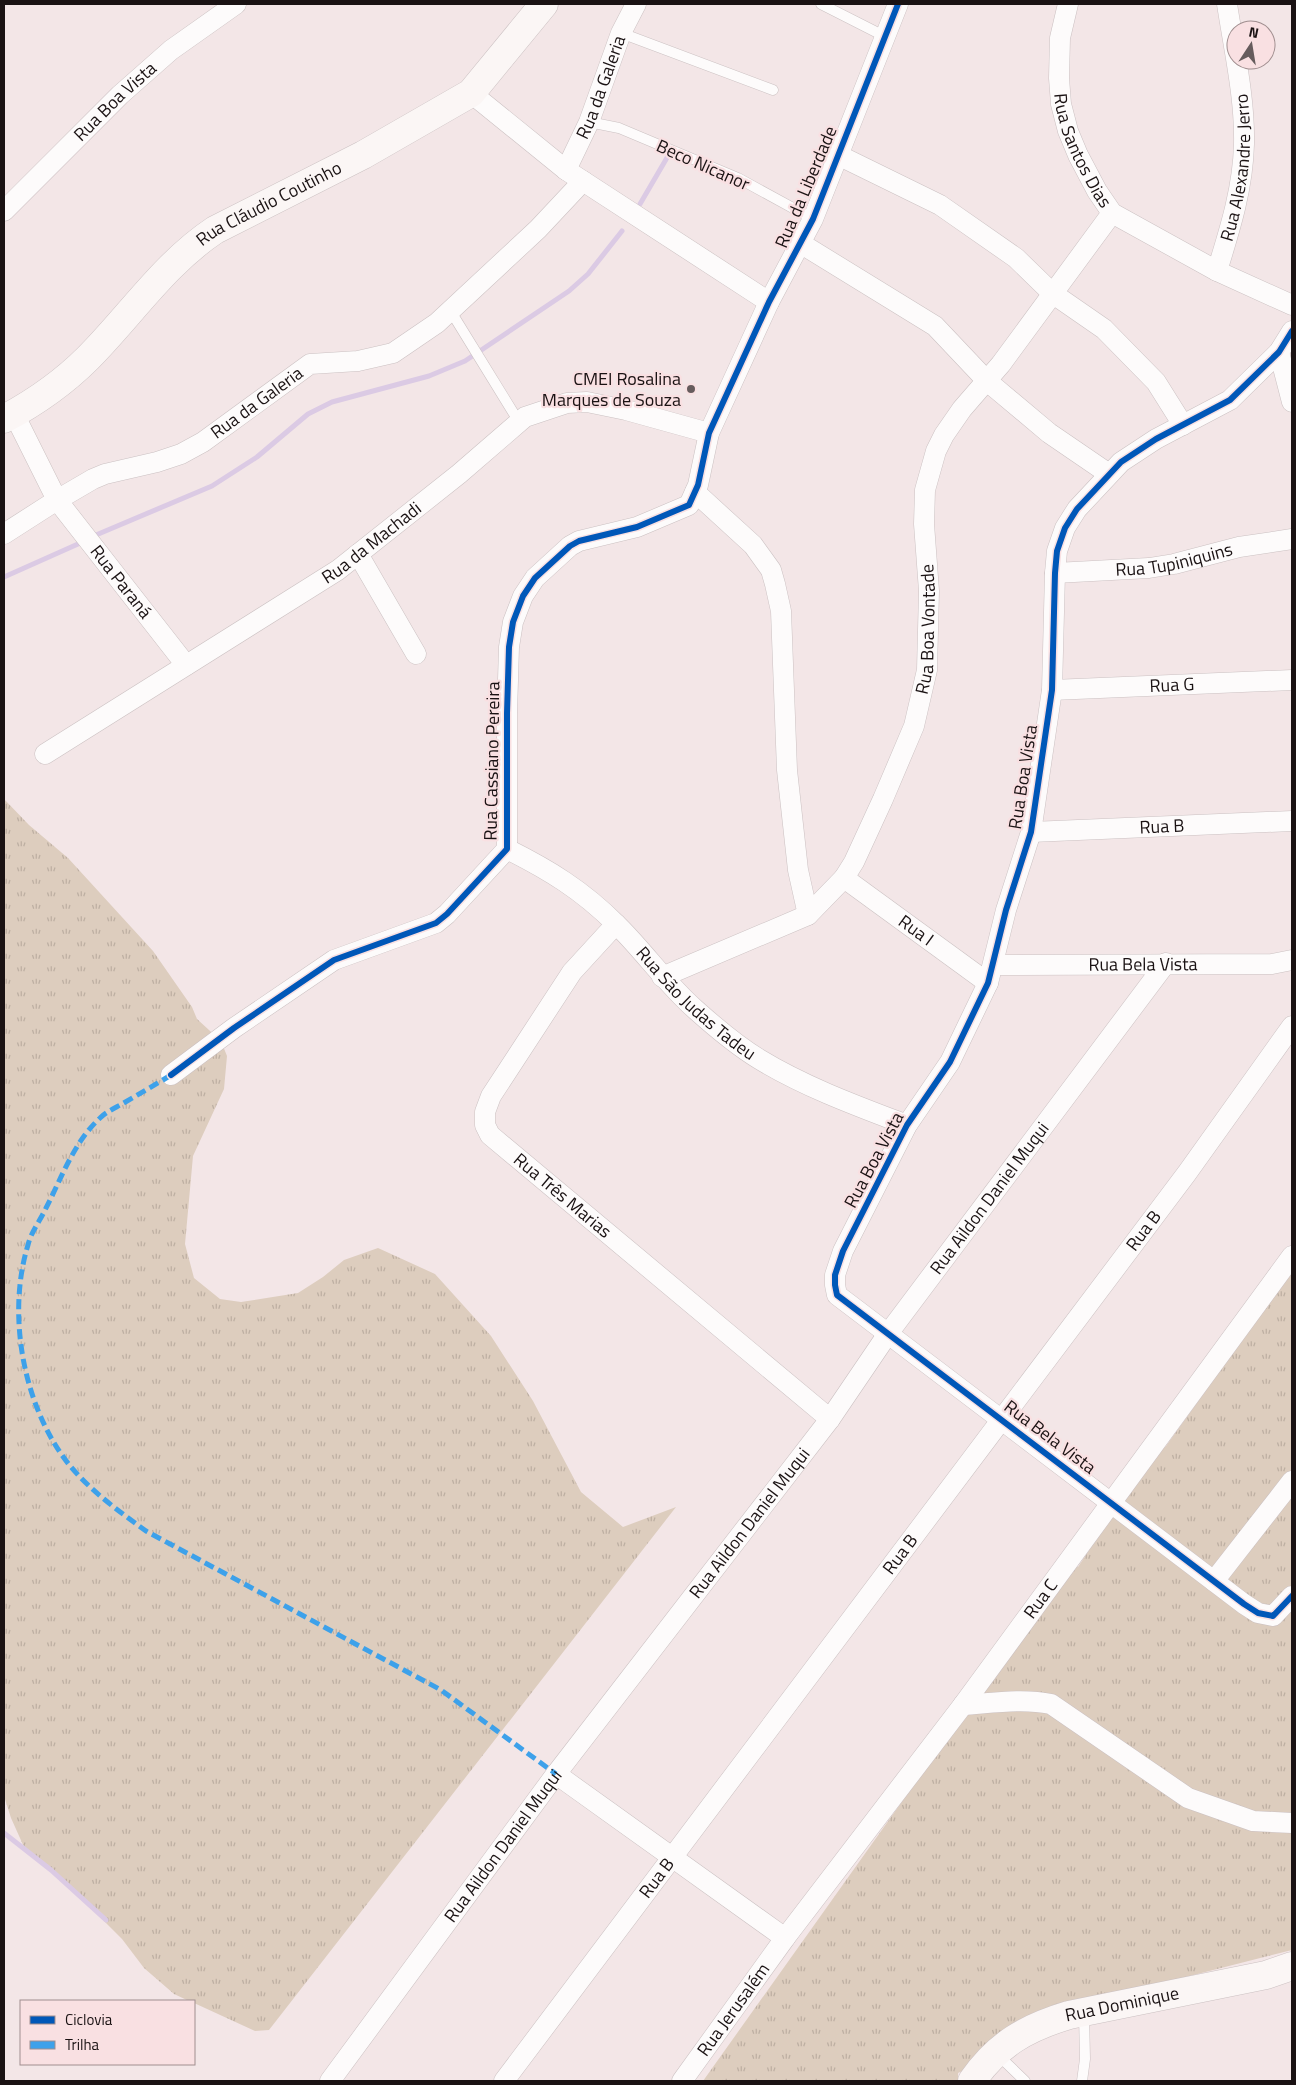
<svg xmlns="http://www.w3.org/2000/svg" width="1296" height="2085" font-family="'Titillium Web',sans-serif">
	<defs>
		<pattern id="grass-tufts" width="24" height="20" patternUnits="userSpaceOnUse" patternTransform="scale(1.25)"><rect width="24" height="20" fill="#ddcdbe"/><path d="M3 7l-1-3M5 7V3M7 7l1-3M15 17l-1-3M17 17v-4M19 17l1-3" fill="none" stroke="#bdafa2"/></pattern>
	</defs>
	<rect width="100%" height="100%" fill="#f3e6e7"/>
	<path fill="url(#grass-tufts)" d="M4,799l25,26 39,33 85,93 39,56 5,12 24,22 6,15 -3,33 -31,67 -8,88 9,34 26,21 21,3 57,-9 25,-16 21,-17 34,-12 57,26 56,62 42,65 48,91 42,35 53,-20 -407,523 -14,1 -61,-28v-2h-5l-15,-7 -30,-26 -22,-29 -33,-33 -65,-59 -13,-29 -7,-22z
		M1292,1270v680l-122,31 -173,73 -39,19v8h-255l369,-518 6,4 69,-104 19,-17z"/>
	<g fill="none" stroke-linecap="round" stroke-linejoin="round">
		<path stroke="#dbcae4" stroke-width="5" d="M640,204l28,-48
			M96,535l116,-49 45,-29 51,-43 24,-12 97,-26 36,-15 104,-70 19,-17 34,-43
			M4,577l74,-33
			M4,1833l47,37 55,50"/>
		<defs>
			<path id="lane" d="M821,4l63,32
				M621,33l152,57
				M589,122l30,6 119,50 75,41
				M450,310l69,112
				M997,2054l28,27
				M1082,2081l3,-22 -1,-45"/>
			<g id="street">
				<path id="s1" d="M1068,4l-8,34 -1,40 2,26 7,27 10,24 19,36 15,22 105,58 75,34"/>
				<path d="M471,93l95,77 203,132"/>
				<path d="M838,155l102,50 76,53 36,35 52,36 52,53 27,43"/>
				<path id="s2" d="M566,170l23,-48 32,-89 15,-29"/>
				<path id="s3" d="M4,211l116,-116 51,-45 65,-46"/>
				<path d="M800,243l135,83 52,55 62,52 60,41"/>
				<path id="s4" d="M1217,271c13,-42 26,-83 27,-127 1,-46 -10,-94 -17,-140"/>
				<path d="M1292,331l-13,21 -49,48 -74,39 -35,23 -44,47 -12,19 -8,23 -2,22 -3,117 -21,142 -25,78 -18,73 -38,79 -43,63 -64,126 -8,24v10l2,10 407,309 14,9 15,3 19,-20"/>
				<path d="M1279,352l13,50"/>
				<path id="s5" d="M14,414l43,86 129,165"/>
				<path d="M695,492l58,53 18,25 4,14 6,27 6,159 11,100 10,45"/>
				<path id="s6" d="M4,534l53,-34 36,-21 12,-5 52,-12 24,-8 22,-12 107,-78 48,-3 35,-8 44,-30 101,-94 45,-48"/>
				<path d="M358,554l58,100"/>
				<path id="s7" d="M1055,573l94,-5 25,-4 65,-17 53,-8"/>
				<path id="s8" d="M1052,690l240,-10"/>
				<path id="s9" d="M45,754l293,-184 121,-96 66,-57 42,-14 20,-1 39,8 83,23"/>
				<path id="s10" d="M1031,832l261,-11"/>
				<path id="s11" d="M507,849c42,21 75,41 109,75 28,27 50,60 80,86 19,17 40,35 63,49 46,28 98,47 148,66"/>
				<path id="s12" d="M844,878l144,105"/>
				<path id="s13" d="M616,924l-44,48 -81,124 -6,16v13l5,10 340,284"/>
				<path id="s14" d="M994,965l278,-1 20,-4"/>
				<path id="s15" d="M662,977l146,-62 36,-37 10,-16 29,-63 31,-73 13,-56 2,-79 -5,-67 1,-34 11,-39 8,-16 18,-26 39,-45 111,-151"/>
				<path d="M171,1075l63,-47 100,-68 102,-37 11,-9 60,-65v-136l2,-66 4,-25 10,-26 12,-18 35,-32 9,-5 58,-14 52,-22 9,-20 11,-52 60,-131 44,-83 85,-215"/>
				<path d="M1214,1581l78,-100"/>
				<path d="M963,1705c29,-2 60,-7 88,-1l137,94 65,23 39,2"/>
				<path d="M556,1774l229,164"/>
				<path id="s16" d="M330,2081l226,-307 274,-355 57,-84 279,-372"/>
				<path id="s17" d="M504,2081l683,-908 105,-147"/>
				<path id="s18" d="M682,2081l103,-143 178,-233 329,-449"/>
			</g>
			<g id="secondary">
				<path id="s19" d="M4,419c30,-16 60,-37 84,-61 42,-42 76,-94 127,-128l148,-75 108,-62 73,-89"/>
				<path id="s20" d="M972,2081c26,-37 54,-53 97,-66l197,-40 26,-9"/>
			</g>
		</defs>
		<use href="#lane" stroke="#cbc1c2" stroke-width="11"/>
		<use href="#street" stroke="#cbc1c2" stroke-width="21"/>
		<use href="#secondary" stroke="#cbc1c2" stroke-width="29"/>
		<use href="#lane" stroke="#fdfbfb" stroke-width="10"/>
		<use href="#street" stroke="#fdfbfb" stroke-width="20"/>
		<use href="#secondary" stroke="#fbf6f5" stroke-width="28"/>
		<path stroke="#3da1ea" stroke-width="5" stroke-dasharray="10 5" stroke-linecap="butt" d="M171,1075c-16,10 -32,19 -49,29 -7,4 -16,8 -22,14 -26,24 -38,59 -54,90 -6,13 -15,24 -18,37 -22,71 -4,165 43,222 21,25 49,45 75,64l295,159 115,84"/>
		<defs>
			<path id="cycleway" d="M1292,331l-13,21 -49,48 -74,39 -35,23 -44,47 -12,19 -8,23 -2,22 -3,117 -21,142 -25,78 -18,73 -38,79 -43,63 -64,126 -8,24v10l2,10 407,309 14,9 15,3 19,-20
				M171,1075l63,-47 100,-68 102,-37 11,-9 60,-65v-136l2,-66 4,-25 10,-26 12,-18 35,-32 9,-5 58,-14 52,-22 9,-20 11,-52 60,-131 44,-83 85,-215"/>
		</defs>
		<use href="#cycleway" stroke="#f9e0e2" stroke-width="9"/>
		<use href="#cycleway" stroke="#0057b8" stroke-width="6"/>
	</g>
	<circle fill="#665c5d" stroke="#f9e0e2" stroke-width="2" cx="691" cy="389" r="5"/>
	<g text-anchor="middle" stroke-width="4.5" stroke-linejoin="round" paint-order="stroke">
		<g font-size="18" fill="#1a1213" stroke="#f9e0e2">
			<text dy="6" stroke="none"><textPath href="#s2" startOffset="90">Rua da Galeria</textPath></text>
			<text dy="6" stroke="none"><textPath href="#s3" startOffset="156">Rua Boa Vista</textPath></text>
			<text dy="6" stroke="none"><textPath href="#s1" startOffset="152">Rua Santos Dias</textPath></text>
			<text transform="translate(703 165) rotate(24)" y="6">Beco Nicanor</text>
			<text dy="6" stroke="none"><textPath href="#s4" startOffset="106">Rua Alexandre Jerro</textPath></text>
			<text transform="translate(806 187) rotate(-67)" y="6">Rua da Liberdade</text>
			<text dy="6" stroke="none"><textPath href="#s19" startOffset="345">Rua Cláudio Coutinho</textPath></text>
			<text dy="6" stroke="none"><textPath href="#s6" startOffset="288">Rua da Galeria</textPath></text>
			<text dy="6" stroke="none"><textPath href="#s9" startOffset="389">Rua da Machadi</textPath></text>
			<text dy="6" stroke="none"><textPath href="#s7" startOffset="120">Rua Tupiniquins</textPath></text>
			<text dy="6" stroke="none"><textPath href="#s5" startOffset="200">Rua Paraná</textPath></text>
			<text dy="6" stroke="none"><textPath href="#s15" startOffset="476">Rua Boa Vontade</textPath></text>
			<text dy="6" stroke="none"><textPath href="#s8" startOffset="120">Rua G</textPath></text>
			<text transform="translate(492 761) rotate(-89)" y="6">Rua Cassiano Pereira</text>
			<text transform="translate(1023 777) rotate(-81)" y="6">Rua Boa Vista</text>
			<text dy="6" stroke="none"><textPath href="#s10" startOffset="131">Rua B</textPath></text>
			<text dy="6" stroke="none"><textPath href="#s12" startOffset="89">Rua I</textPath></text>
			<text dy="6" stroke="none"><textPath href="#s14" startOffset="149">Rua Bela Vista</textPath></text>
			<text dy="6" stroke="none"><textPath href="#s11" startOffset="246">Rua São Judas Tadeu</textPath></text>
			<text transform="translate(874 1160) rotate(-62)" y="6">Rua Boa Vista</text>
			<text dy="6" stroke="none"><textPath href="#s13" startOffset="349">Rua Três Marias</textPath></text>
			<text dy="6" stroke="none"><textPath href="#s16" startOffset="1102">Rua Aildon Daniel Muqui</textPath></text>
			<text dy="6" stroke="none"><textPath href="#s17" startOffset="1064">Rua B</textPath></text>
			<text transform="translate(1050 1437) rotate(37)" y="6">Rua Bela Vista</text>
			<text dy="6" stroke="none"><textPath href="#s16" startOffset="698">Rua Aildon Daniel Muqui</textPath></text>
			<text dy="6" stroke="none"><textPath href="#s17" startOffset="659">Rua B</textPath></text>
			<text dy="6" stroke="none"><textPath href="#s18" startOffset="601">Rua C</textPath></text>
			<text dy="6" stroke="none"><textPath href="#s16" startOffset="292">Rua Aildon Daniel Muqui</textPath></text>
			<text dy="6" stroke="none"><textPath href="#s17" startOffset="254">Rua B</textPath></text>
			<text dy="6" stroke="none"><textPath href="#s20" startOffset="174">Rua Dominique</textPath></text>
			<text dy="6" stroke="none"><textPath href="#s18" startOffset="88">Rua Jerusalém</textPath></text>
		</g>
		<g font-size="18" fill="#1a1213" stroke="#f9e0e2" text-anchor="end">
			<text x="681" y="385">CMEI Rosalina<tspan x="681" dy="21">Marques de Souza</tspan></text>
		</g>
	</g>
	<rect width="1296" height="2085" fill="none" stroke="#1a1213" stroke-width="10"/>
	<rect x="20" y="2000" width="175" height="65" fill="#f9e0e2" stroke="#a08e8f"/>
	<rect x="30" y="2016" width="25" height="8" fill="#0057b8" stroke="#a08e8f"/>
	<text x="65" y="2025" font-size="15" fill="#1a1213">Ciclovia</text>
	<rect x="30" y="2041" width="25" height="8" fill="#3da1ea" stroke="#a08e8f"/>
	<text x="65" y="2050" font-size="15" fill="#1a1213">Trilha</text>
	<g transform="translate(1251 45) rotate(12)"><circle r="24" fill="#f9e0e2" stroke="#a08e8f"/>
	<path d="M0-4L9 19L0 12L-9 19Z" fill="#665c5d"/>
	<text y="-8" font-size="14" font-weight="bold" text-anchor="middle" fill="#1a1213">N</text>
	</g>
</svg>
